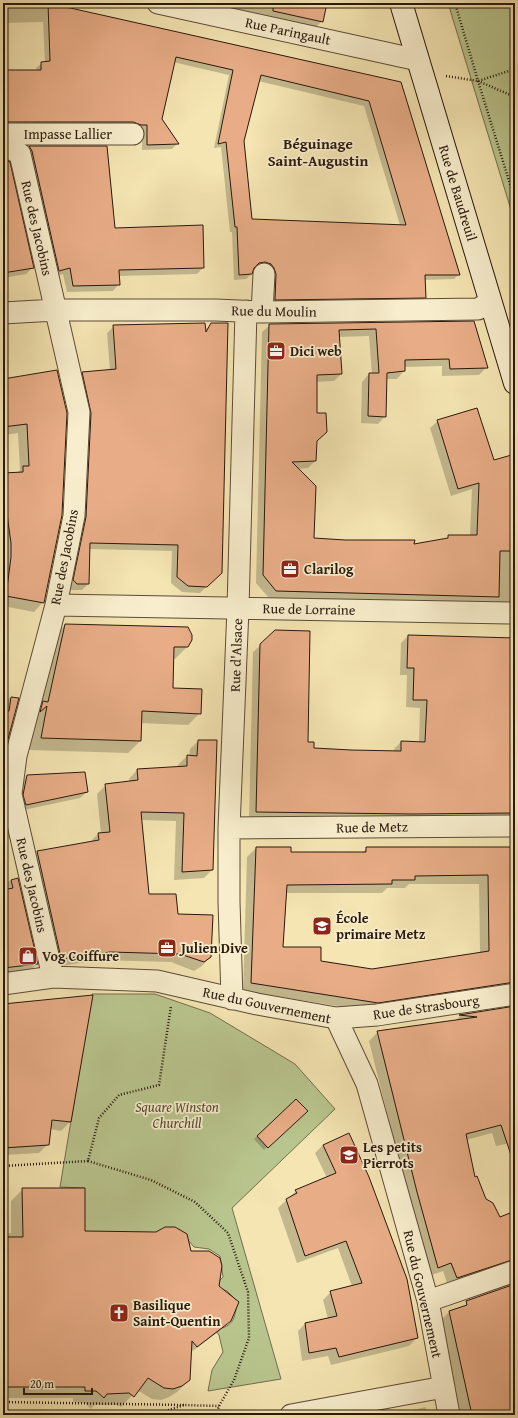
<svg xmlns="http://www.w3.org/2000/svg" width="518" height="1418" font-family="'Gentium Book Plus',serif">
	<rect width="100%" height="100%" fill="#f4e5b2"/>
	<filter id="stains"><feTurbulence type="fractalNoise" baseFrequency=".005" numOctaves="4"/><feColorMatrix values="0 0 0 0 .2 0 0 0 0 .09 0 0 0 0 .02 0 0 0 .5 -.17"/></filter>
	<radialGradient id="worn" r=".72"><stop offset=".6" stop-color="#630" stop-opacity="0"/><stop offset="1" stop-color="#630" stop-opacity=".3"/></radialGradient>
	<path fill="#b9c58e" stroke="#716e4d" d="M448,3h67v220z
		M92,994h63l55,19 85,51 40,45 -103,99 49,171 -73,12 4,-21 11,-18 -4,-17 -4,-5c19,-4 20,-11 22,-29l-10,-10 -12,-5 8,-9 -3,-21 -11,-7 -15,-2 -7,-8 -27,-4 -76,-3v-44l-24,-1z"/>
	<path fill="#0003" fill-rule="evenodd" d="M3,3h38l359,80 59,191 -5,5 -30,1 1,17 -5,5 -150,3 -11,-38 -6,1 -2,6 -5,5 -12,1 -2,-48h-2l-9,-85 -7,1 15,-73 -56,-13 -12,58 16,24 -5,5 -30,1v-20l-139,-3v-56h33v-3l6,-5 3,-1 -2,-40 -40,1zM258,81l106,25 36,119 -149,-5 -8,-79z
		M205,3h121l-4,18 -6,6z
		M29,147h77l8,82 89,39 -6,6 -79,2 1,8 -6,7 -46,1 -4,-18 -11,3 -29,-124z
		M3,160l30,107 -7,7 -23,4z
		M473,322l14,45 -8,8 -37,1v-10l-38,1v4l-7,8h-11l-1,37 -7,8 -17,-1 1,-41 7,-8h3l-3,-38 -31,1 3,37 -7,7 -18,1 -1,79 -7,7 -10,1 15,70 100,7 32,-6 4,-4h21l2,-47 -21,7 -21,-68 8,-7 55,40 22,-1v145l-246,-7 -13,-15 6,-251 8,-7z
		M211,324l3,255 -14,14 -18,-1 -11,-9 1,-32 -83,-2 -1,35 -6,6h-11l-3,-3 9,-208 6,-6 27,-3 -3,-37 7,-7 91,4z
		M56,371l-13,231 -9,10 -31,-6v-132l14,-1 3,-3 -2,-37 -15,2v-55z
		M65,625l122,22 -12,12h-3v30l28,24 -12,12 -48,-2v18l-12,12 -99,-3 24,-113z
		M408,636l107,3v181l-266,-1 4,-167 8,-7 46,98 6,6 81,3v-3l7,-7 18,1 1,-35 -14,-1 1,-32h-7l1,-32z
		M3,698l14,1 -14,40z
		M198,741l14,129 -8,8 -30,2 2,-59 -35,-1 7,75 29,20 33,42 -8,9 -8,5 -23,-9 -71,-2 -46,7 -25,-107 8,-8 53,-10 8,-8h3l-4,-40 9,-9 23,-3v-3l8,-9 41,-2v-3l9,-9 2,1 1,-8z
		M28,776l59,16 -7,6 -61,13 2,-28z
		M256,848l34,5h72l5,-5 148,1v146l-146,16 -126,-20 4,-134zM409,884h70l1,69 -108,17 -52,-8 -38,-14 4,-55h96l5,-5h18z
		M17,879l20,85 -10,9 -24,2v-92z
		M91,996l-21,126 -9,9 -11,-2 -2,15 -9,9 -36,2v-150z
		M515,1007v135l-19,4 -4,-13 -26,7 9,38 10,22 14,18 16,-5v48l-67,25 -5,-15 -14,5 -20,-75 -40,-160 9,-9 76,-10 6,-6z
		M296,1100l11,11 -43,39 -10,-11z
		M323,1145l94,193 -8,8 -78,19 -3,-9 -26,5 -4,-30 8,-8 22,-4 -5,-19 8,-8 21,-6 -14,-38 -41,15 -19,-55 18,-17 31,-13 -12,-25z
		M23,1189l61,43 106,20 28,35 12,33 -12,12 -28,21 -1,27 -12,12 -8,5 -8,3 -9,-1 -15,-9 -16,17 -4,-2h-23l-3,4 -6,-6 -12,-1v-4h-70v-164l8,-1v-32z
		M515,1291v124h-55l-21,-93 10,-10z
		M426,1407l1,8h-36z"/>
	<path fill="#e8ad87" stroke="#29180c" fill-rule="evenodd" d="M48,3l353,79 59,193h-35l1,23 -151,2 1,-26 -2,-6 -3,-4 -6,-2 -6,1 -5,5 -2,6 -13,1 -2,-48h-2l-9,-85 -8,2 15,-74 -57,-13 -14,62 17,25 -32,1v-20h-6l-8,-3h-130v-52h38v-8l9,-1zM261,75l108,26 37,124 -154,-6 -8,-78z
		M273,3h54l-4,19 -50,-11z
		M29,146h78l8,82 88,-3 1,43 -85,2 1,15 -47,1 -3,-18 -11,3 -27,-120z
		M3,159l7,3 24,106 -31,5z
		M474,321l14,47 -38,1 -1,-10 -44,1v11l-18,2 -1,44 -18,-1 1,-43h10l-3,-44 -37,1 3,44 -25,1v38h9l1,19 -10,9 -1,20 -24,1 24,24 -2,52 31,2h70l-1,4 34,-6v-3h29l2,-52 -21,6 -21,-69 40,-12 17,52 21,-6v97h-15l-1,46 -223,-6 -13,-16 6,-251z
		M205,323l1,9 5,-9h17l-6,250 -15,14 -19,-1 -11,-9 1,-32 -88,-2 -1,41h-12l-4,-4 13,-63 5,-104 -9,-41 34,-3 -3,-44z
		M57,370l10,43 -5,102 -18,88 -38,-7 5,-39v-14l-8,-57v-13l20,-1v-6h6l-2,-42 -24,3v-48z
		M65,624l123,3 4,8v5l-4,7h-14l-1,41 29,1 -1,25 -59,-3 -1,30 -100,-3 6,-32 -7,6 3,-11 5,1z
		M275,630l35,1 -2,111h6v6l37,2 50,1v-10l24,1 2,-42h-14l1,-32h-7l1,-33 107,3v48l-2,1 -2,48h4v78l-103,1 -156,-2 4,-168z
		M11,697l8,1 -11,41 -5,5v-33h6z
		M198,740h19l-4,130 -31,2 2,-59 -43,-1 8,82h27l2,20 35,1 -2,42 -7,5 -24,-8 -70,-2 -47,7 -2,-1 -24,-107 62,-11 -1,-7 12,-1 -5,-48 33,-4 -1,-11 50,-3v-11l10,1z
		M85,772l3,20 -62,13 -3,-10 4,-20z
		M256,847h35v5h75v-5h149v135l-137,21 -127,-20zM488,875l1,76 -117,18 -51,-8v-14h-38l4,-62 105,-1v-4h23v-4z
		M18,878l20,86 -35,4v-78l10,-2 -2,-8z
		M93,995l-22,127 -19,-2 -3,25 -46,3v-144z
		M515,1006v151l-3,1 -11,-33 -35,9 9,43 2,-1 9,23 7,4 7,14 15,-6v48l-58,19 -6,-15 -13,5 -21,-76 -40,-161 100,-14 -18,-2z
		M296,1099l12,12 -40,37 -11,-12z
		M349,1133l20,44 38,102 11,59 -79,19 -3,-9 -27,5 -4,-30 32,-7 -7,-25 32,-8 -16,-42 -41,15 -19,-57 11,-6 -2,-3 41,-17 -13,-28z
		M22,1188h63v43l71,1 9,-5h10l12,7 4,17h18l11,7 2,8 -3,20 20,16 -8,19 -34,26 -5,-6 -2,39 -8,6 -9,3 -9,-1 -16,-10 -14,19 -5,-4 -22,1 -3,4 -8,-7h-11v-4h-82v-150h20z
		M515,1284v131h-43l-23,-104 18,-6 -1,-4z"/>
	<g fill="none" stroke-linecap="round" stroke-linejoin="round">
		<defs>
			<path id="minor" d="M158,3l260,57
				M3,134h130
				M3,145l17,9 59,258 -5,104 -18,89 -40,151 -5,38 42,183
				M262,312l2,-38
				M3,313l53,-3h160l46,2 216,-3 12,-7
				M56,605l459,8
				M229,828l286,-2
				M3,984l50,-7 104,4 100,23 79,14 41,-3 138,-21
				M232,999l-3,-97v-74l9,-220 8,-297
				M336,1018l31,66 61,217 21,114
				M428,1301l87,-30
				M291,1415l153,-28"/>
			<path id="secondary" d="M401,3l114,380"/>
		</defs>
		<use href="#minor" stroke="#5c4b36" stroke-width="23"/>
		<use href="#secondary" stroke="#29180c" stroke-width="24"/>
		<path stroke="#29180c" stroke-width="2.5" stroke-dasharray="1 2" stroke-linecap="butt" d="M455,3l23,78 37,119
			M446,76l32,5 37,-12
			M478,81l37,16
			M88,1161l63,19 44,22 33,31 20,59 1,46 -15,42 -15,26 -3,9
			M3,1166l85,-5 11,-43 20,-23 40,-10 12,-79
			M3,1402l181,3
			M154,1415l30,-10 35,1"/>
		<use href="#minor" stroke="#f8eecd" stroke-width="21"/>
		<use href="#secondary" stroke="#f8eecd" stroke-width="22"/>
	</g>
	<defs>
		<symbol id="office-square" viewBox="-11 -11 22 22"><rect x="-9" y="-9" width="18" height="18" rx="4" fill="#8f2418" stroke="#f8eecd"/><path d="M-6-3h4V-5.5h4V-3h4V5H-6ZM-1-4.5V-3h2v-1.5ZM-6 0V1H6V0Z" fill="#fff"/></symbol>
		<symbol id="school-square" viewBox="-11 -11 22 22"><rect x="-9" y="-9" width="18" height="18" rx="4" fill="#8f2418" stroke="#f8eecd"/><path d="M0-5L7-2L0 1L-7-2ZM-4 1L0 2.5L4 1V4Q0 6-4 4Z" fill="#fff"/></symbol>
		<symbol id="shop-square" viewBox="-11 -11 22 22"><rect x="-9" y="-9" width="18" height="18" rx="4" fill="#8f2418" stroke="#f8eecd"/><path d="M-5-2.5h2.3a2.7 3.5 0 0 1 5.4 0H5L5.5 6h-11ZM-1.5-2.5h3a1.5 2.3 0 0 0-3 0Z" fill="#fff"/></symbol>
		<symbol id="church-square" viewBox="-11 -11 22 22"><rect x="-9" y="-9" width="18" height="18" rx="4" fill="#8f2418" stroke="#f8eecd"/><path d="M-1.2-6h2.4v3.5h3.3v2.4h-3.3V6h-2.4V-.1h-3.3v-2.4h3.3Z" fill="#fff"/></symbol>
	</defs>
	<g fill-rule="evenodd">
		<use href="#office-square" x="265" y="340" width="22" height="22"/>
		<use href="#office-square" x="279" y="558" width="22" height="22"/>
		<use href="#school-square" x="311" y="915" width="22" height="22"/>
		<use href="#office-square" x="156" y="937" width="22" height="22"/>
		<use href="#shop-square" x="17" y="945" width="22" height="22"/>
		<use href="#school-square" x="338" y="1144" width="22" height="22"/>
		<use href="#church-square" x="108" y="1302" width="22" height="22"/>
	</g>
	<g text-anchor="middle" stroke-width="3.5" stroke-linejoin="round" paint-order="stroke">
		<g font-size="14" fill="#29180c" stroke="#f8eecd">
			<text transform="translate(288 31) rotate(12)" y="5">Rue Paringault</text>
			<text x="68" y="139">Impasse Lallier</text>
			<text transform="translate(458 193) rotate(73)" y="5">Rue de Baudreuil</text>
			<text transform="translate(37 228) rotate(77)" y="5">Rue des Jacobins</text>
			<text transform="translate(274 311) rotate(1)" y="5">Rue du Moulin</text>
			<text transform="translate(64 557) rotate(-79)" y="5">Rue des Jacobins</text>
			<text transform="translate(309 609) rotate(1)" y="5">Rue de Lorraine</text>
			<text transform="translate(236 655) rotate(-88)" y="5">Rue d'Alsace</text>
			<text transform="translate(372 827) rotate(-1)" y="5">Rue de Metz</text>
			<text transform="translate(32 885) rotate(77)" y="5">Rue des Jacobins</text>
			<text transform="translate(267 1005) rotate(12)" y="5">Rue du Gouvernement</text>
			<text transform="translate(426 1007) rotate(-8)" y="5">Rue de Strasbourg</text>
			<text transform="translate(423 1294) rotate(77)" y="5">Rue du Gouvernement</text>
		</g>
		<g font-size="14" font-weight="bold" fill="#29180c" stroke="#f8eecd" text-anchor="start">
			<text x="290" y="356">Dici web</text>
			<text x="304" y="574">Clarilog</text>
			<text x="336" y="923">École<tspan x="336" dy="16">primaire Metz</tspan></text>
			<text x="181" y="953">Julien Dive</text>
			<text x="42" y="961">Vog Coiffure</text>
			<text x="363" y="1152">Les petits<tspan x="363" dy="16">Pierrots</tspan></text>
			<text x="133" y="1310">Basilique<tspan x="133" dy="16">Saint-Quentin</tspan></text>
		</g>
		<g font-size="14" font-style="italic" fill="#544c33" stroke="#f8eecd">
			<text x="177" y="1112">Square Winston<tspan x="177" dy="16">Churchill</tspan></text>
		</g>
		<g font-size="15" font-weight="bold" fill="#29180c" stroke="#f8eecd">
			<text x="318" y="149">Béguinage<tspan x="318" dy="17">Saint-Augustin</tspan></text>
		</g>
	</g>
	<rect width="518" height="1418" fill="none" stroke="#f4e5b2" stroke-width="16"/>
	<rect x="4" y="4" width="510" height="1410" fill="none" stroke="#29180c" stroke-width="2"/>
	<rect x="8" y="8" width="502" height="1402" fill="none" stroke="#29180c"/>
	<path d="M24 1388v6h68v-6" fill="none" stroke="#29180c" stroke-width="2"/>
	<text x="30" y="1388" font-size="12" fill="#29180c" stroke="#f8eecd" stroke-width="3" paint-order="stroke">20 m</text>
	<rect width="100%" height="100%" filter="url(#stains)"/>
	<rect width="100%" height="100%" fill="url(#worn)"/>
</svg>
